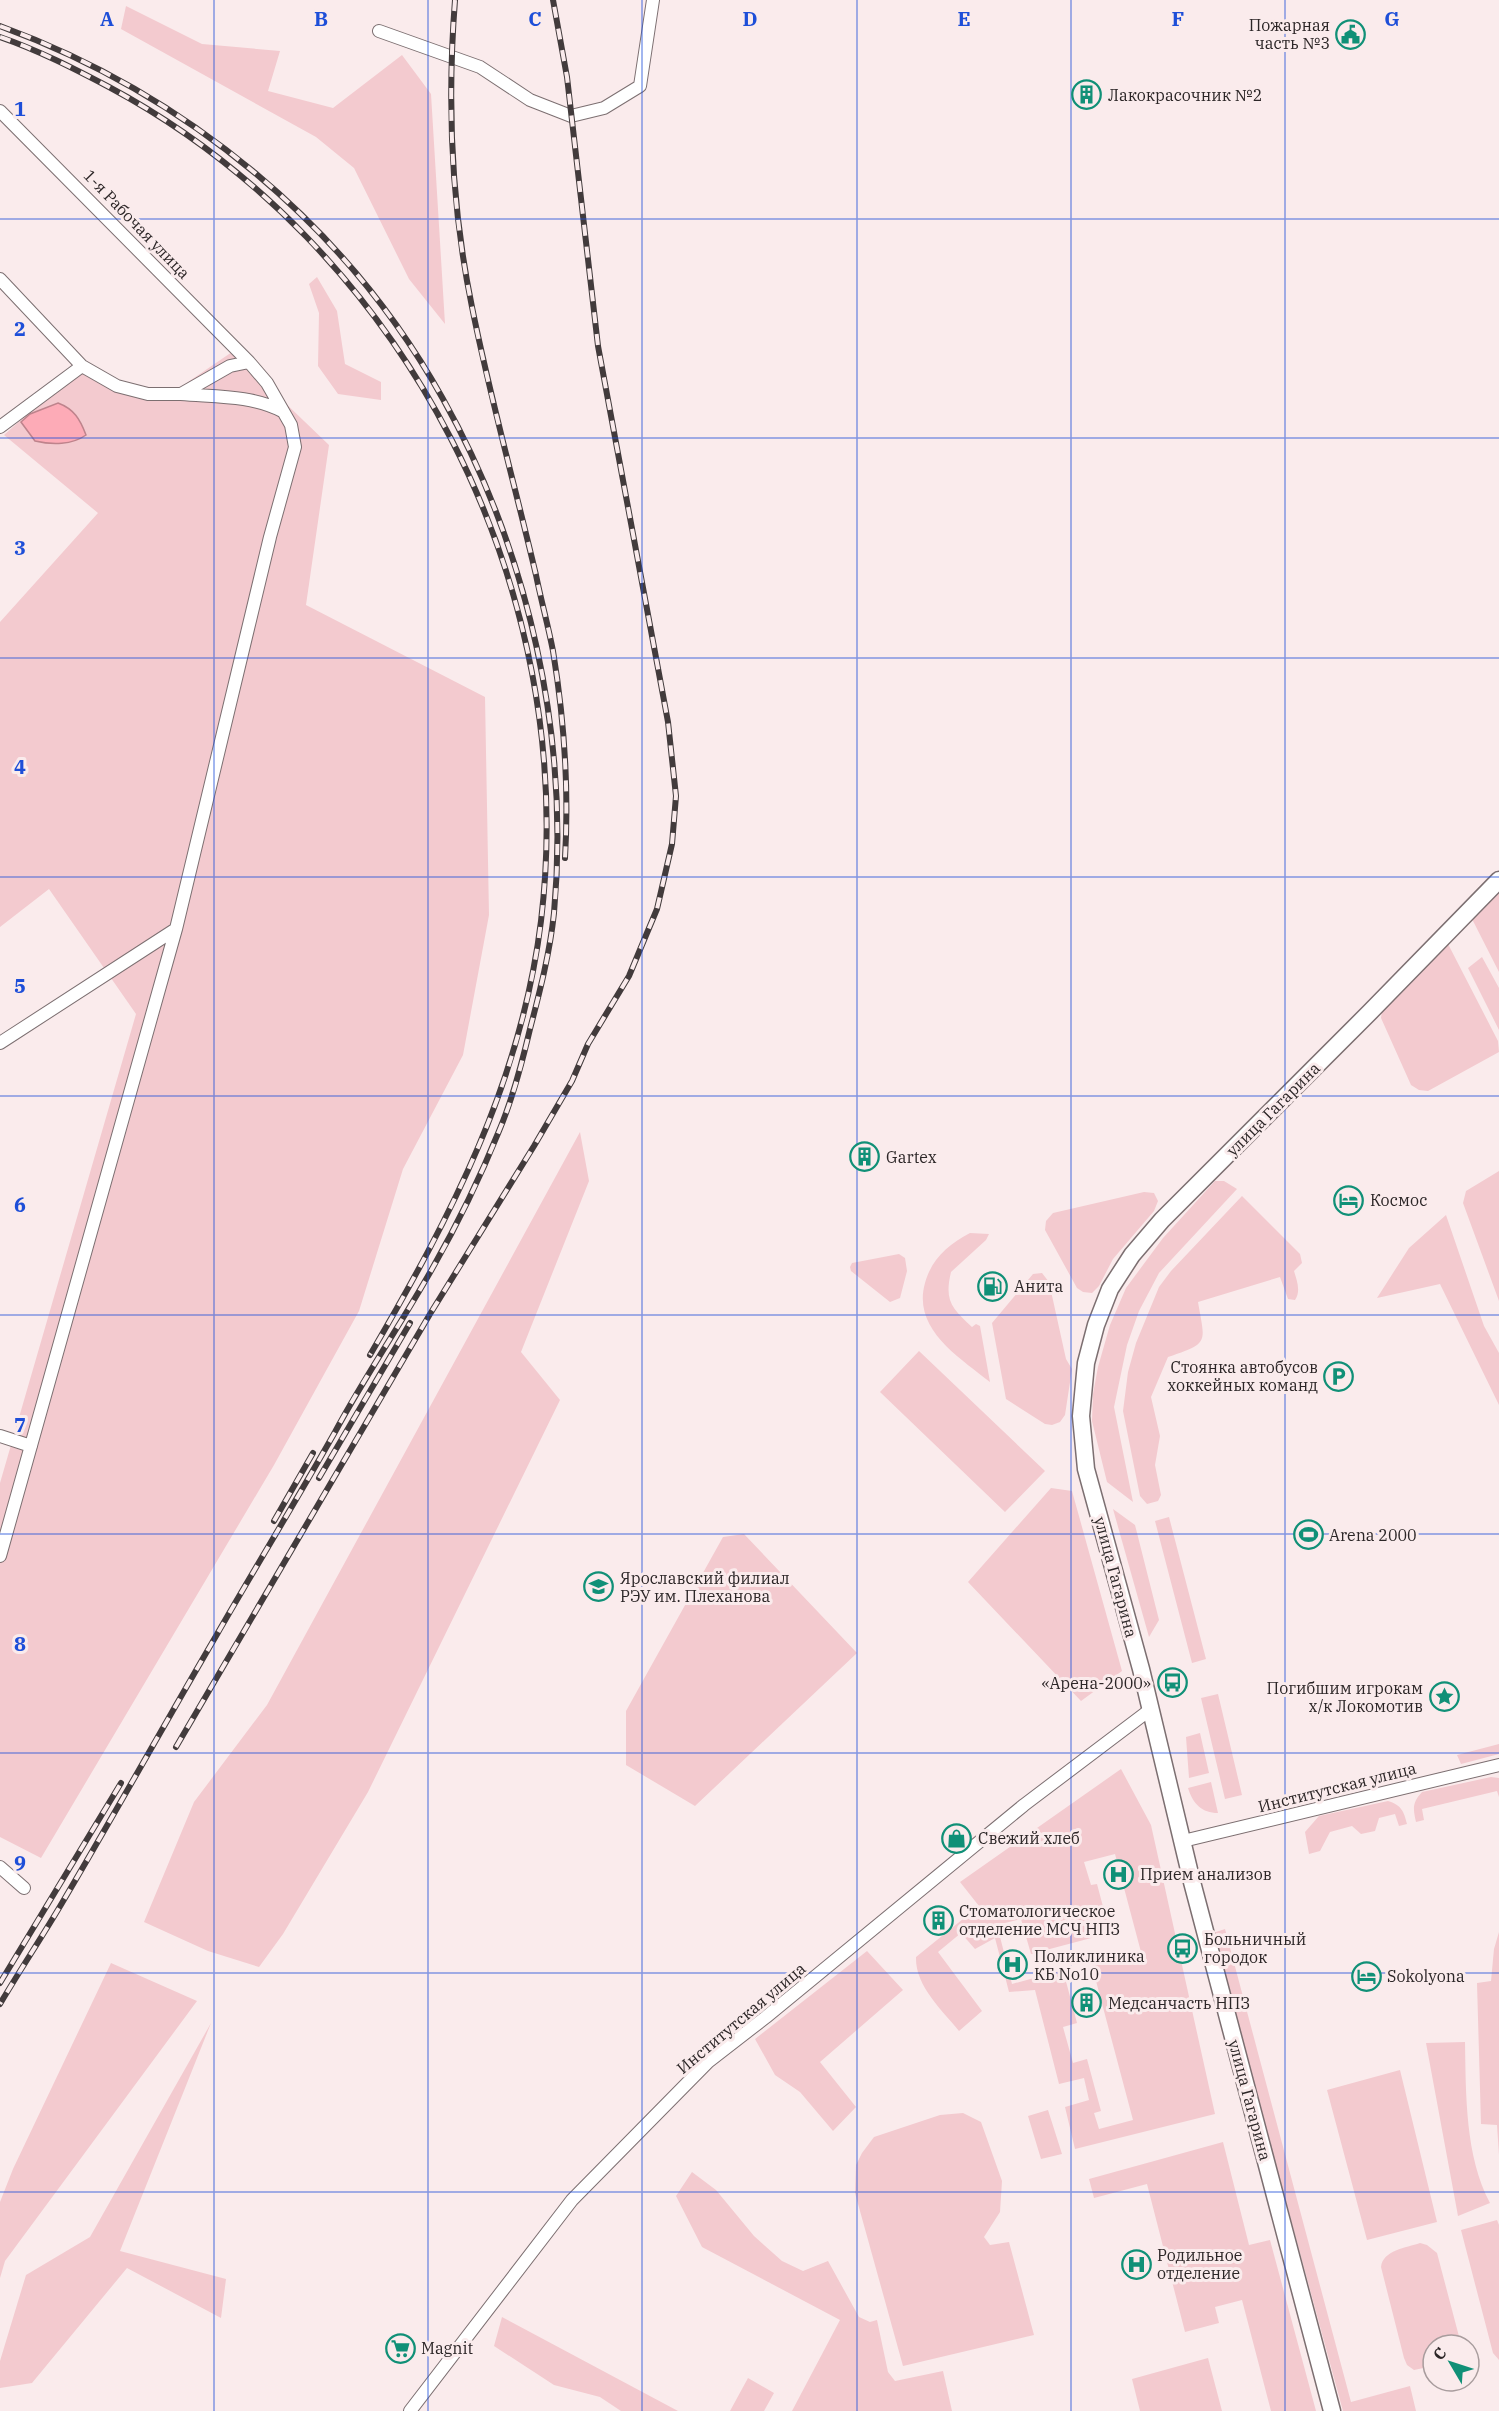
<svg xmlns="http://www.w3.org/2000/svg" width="1499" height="2411" font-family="'IBM Plex Serif',serif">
	<rect width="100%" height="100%" fill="#faebec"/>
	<path fill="#f3cacf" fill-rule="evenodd" d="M126,6l76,38 78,7 -12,40 65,17 69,-53 29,39 14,230 -36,-45 -55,-111 -38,-31 -195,-108z
		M317,277l20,34 8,53 36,18v18l-43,-6 -20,-28 1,-53 -10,-29z
		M232,352l97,93 -23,160 179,92 4,218 -26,140 -60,114 -44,142 -85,154 -233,393 -41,-21v-354l136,-469 -87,-125 -49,38v-305l98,-109 -94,-78 77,-69 32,17 56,12z
		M1499,887v85l-28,-55z
		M1447,942l51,99 1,11 -71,39 -9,-1 -8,-5 -30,-67 2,-14z
		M1482,957l17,31v42l-31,-62z
		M580,1132l9,49 -68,171 39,48 -192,392 -85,142 -24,33 -51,-16 -64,-29 50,-120 73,-97z
		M1499,1171v130l-36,-98 3,-12z
		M1215,1181h9l13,8 -78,84 -20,38 -12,34 -13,62 19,95 -26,-20 -15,-61 1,-27 5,-27 12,-42 16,-37 37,-50z
		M1144,1192l10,1 4,8 -4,10 -41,48 -14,27 -7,7 -9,-1 -6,-4 -32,-58 1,-9 7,-8z
		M1242,1196l58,58 2,9 -8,8c3,10 7,20 1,29l-7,-1 -8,-22 -82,25c7,41 12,41 -30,55l-17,40 9,39 -5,29 6,30 -3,6 -11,3 -7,-8 -17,-85 5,-39 8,-29 23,-56 12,-16z
		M1446,1215l38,111 15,27v52l-59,-121 -63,14 32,-50z
		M970,1233l19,1 -3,6 -35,32c-7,29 1,36 21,55l4,-3 4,2 10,56c-31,-25 -78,-53 -65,-99 7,-25 23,-38 45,-50z
		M899,1254l6,4 2,13 -7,27 -10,4 -39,-31 -1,-4 2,-4z
		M1042,1273l7,9 17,77 6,10 -7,46 -5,7 -8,3 -7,-1 -39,-25 -14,-76 41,-49z
		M919,1351l126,120 -40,41 -125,-120z
		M1051,1488l21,3 50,180 -41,30 -113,-119z
		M1113,1509l22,16 24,95 -10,17z
		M1169,1517l37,142 -14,4 -37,-142z
		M744,1534l113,119 -162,153 -69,-41v-54l97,-174z
		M1218,1694l24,101 -17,4 -24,-101z
		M1200,1733l9,40 -20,5 -3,-41z
		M1499,1744v10l-38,10 -4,-9z
		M1121,1769l30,56 64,289 -140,35 -10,-42 24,-7 -5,-22 -25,6 -24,-94 -26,2 -14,-54 -20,11 -14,-16 -23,19 44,59 -23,20c-17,-21 -44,-45 -43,-74l63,-51 -19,-24zM1115,1854l26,98 -49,14 41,154 -34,9 -5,-16 7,-2 -14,-52 -14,4 -10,-36 14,-4 -14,-53 -51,14 -15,-59 24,-6 10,35 79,-21 -13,-49 -6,1 -7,-23z
		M1491,1777l8,1v19l-2,-6 -75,18 2,11 -8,2c-3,-14 -4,-19 6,-30z
		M1211,1782l7,31c-16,0 -25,-9 -30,-25z
		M1388,1801c13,4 16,10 19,23l-8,2 -4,-12 -16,4 -4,13 -14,3 -9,-8 -22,6 -10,19 -11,3 -4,-22 14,-16z
		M1225,1929l126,473 59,-16 6,25h-73l-130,-478z
		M1499,1932v223l-2,-30 -16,-1 -4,-141 14,-2 3,-32z
		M867,1951l36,39 -83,72 36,45 -23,24 -33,-39 -25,-17 -20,-36z
		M111,1963l86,38 -192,260 -5,17v-76l13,-33z
		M211,2023l-91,228 106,28 -5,39 -94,-50 -95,115 -32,5v-27l26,-86 64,-38z
		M1465,2042c1,53 0,114 25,161l-32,13 -32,-173z
		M1400,2070l37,152 -70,18 -40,-150z
		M1048,2110l14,44 -21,5 -13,-43z
		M963,2113l18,9 21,59 -2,31 -16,25 6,8 19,-3 25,93 -131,31 -48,-173 1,-28 6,-12 12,-16 66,-22z
		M1223,2142l26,103 21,-5 46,171h-45l-29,-111 -27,7 4,16 -34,9 -38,-148 -53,14 -5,-19z
		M692,2172l24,18 38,46 28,25 21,10 25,-10 31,56 11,5 7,-2 11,52 7,9 48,-10 9,40h-160l48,-91 -138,-73 -26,-51z
		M1497,2220l2,5v135l-6,-7 -32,-123z
		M1420,2243l7,2 10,8 24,91 -28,1v21l-19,4 -7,-5 -3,-7 -23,-91c2,-17 25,-19 39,-24z
		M502,2317l176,94h-57l-21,-14 -46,-12 -60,-39z
		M1208,2358l14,53h-82l-8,-32z
		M748,2378l26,15 -10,18h-34z"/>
	<path fill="#fdabb7" stroke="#be838c" stroke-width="1.5" d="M58,403c16,6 22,16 28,32 -14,10 -34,10 -51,6l-14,-19 9,-8z"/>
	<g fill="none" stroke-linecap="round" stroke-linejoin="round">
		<defs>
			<path id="street" d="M379,31l101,36 50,33 41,16 33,-8 36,-22 13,-86
				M0,111l249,251 18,21 24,42 4,22 -25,90 -94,392 -176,627
				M0,279l82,87 35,20 31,8h33l49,-28 19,-4
				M181,394c34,3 70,1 101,17
				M0,427l82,-61
				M0,1043l176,-114
				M0,1436l31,10
				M1183,1841l316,-76
				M0,1867l24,21
				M410,2411l162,-211 136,-138 58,-45 258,-212 127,-96"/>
			<path id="secondary" d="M1332,2411l-140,-529 -51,-213 -55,-200 -5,-53 5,-53 10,-38 14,-36 22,-34 30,-35 208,-208 129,-132"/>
		</defs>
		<use href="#street" stroke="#7c6f71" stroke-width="14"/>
		<use href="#secondary" stroke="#7c6f71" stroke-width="19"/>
		<use href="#street" stroke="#fff" stroke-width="12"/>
		<use href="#secondary" stroke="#fff" stroke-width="16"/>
		<defs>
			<path id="rail" d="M455,0c-8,103 -4,205 17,307 18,90 43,179 64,268 5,25 12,50 17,76 11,67 16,139 12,207
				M0,26c186,68 347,200 443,373 86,154 127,338 111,514 -4,39 -14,78 -24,116 -8,34 -17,69 -31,102 -19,47 -42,94 -67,138 -31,55 -67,107 -97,163 -39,69 -80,136 -119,204 -52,89 -102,179 -154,267 -20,34 -42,67 -62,101
				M0,37c38,13 73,31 109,50 295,158 472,500 432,834 -20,162 -90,295 -171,434
				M319,1478l91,-155
				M274,1521l39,-68
				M176,1747l254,-433 104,-168 38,-65 16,-37 41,-68 28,-67 15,-65 4,-48 -8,-74 -70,-376 -31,-269 -14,-77
				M0,1983l121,-200"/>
		</defs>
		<use href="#rail" stroke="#423b3c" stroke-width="6"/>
		<use href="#rail" stroke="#faebec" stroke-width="4" stroke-dasharray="11" stroke-linecap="butt"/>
	</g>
	<path fill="none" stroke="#1d4ed8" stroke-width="1.5" stroke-opacity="0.55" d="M214,0v2411M428,0v2411M642,0v2411M857,0v2411M1071,0v2411M1285,0v2411M0,219h1499M0,438h1499M0,658h1499M0,877h1499M0,1096h1499M0,1315h1499M0,1534h1499M0,1753h1499M0,1973h1499M0,2192h1499"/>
	<defs>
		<symbol id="civic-ring" viewBox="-11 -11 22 22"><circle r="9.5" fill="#faebec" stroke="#109077" stroke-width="1.5"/><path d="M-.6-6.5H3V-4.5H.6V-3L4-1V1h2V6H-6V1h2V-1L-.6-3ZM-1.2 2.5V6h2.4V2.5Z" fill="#109077"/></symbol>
		<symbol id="building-ring" viewBox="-11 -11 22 22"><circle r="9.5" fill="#faebec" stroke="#109077" stroke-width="1.5"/><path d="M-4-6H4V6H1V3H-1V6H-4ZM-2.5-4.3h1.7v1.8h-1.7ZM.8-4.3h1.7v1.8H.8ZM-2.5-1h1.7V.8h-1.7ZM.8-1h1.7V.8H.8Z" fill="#109077"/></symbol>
		<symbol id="hotel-ring" viewBox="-11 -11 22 22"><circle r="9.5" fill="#faebec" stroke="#109077" stroke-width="1.5"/><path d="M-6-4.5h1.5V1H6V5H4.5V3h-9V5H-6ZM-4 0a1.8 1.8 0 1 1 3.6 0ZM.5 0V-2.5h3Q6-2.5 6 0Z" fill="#109077"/></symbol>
		<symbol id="fuel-ring" viewBox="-11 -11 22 22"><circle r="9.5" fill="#faebec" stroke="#109077" stroke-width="1.5"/><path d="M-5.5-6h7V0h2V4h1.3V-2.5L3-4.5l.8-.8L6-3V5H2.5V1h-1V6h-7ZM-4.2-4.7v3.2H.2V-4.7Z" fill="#109077"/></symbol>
		<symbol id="parking-ring" viewBox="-11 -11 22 22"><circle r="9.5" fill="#faebec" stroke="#109077" stroke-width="1.5"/><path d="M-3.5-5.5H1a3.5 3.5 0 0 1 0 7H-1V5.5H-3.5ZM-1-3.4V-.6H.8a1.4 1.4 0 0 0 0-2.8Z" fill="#109077"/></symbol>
		<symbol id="stadium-ring" viewBox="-11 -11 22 22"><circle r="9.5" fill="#faebec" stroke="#109077" stroke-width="1.5"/><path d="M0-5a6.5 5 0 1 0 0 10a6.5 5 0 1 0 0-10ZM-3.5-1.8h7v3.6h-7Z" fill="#109077"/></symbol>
		<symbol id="university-ring" viewBox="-11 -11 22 22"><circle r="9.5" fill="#faebec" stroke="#109077" stroke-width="1.5"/><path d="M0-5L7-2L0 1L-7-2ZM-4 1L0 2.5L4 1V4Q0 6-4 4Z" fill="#109077"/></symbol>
		<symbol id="bus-ring" viewBox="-11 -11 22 22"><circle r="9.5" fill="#faebec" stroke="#109077" stroke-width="1.5"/><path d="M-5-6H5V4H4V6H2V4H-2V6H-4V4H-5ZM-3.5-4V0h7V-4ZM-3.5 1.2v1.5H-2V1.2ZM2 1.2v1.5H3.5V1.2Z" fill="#109077"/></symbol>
		<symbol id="sight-ring" viewBox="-11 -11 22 22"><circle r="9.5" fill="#faebec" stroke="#109077" stroke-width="1.5"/><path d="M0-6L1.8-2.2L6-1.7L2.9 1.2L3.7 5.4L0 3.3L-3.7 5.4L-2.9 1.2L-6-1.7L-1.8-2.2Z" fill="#109077"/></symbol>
		<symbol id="shop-ring" viewBox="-11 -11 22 22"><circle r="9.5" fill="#faebec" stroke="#109077" stroke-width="1.5"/><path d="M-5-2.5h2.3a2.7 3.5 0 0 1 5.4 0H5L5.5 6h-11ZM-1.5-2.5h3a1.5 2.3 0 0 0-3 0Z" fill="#109077"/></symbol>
		<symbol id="hospital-ring" viewBox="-11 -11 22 22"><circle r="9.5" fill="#faebec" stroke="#109077" stroke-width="1.5"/><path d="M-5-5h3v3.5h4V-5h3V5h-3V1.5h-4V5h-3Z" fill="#109077"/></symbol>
		<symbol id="supermarket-ring" viewBox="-11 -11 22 22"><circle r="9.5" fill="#faebec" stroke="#109077" stroke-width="1.5"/><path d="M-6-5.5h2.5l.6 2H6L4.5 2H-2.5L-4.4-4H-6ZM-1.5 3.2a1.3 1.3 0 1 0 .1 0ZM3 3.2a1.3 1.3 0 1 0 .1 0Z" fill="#109077"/></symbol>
	</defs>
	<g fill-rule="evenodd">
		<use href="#civic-ring" x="1334" y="18" width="33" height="33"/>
		<use href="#building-ring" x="1070" y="78" width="33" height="33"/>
		<use href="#building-ring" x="848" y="1140" width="33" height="33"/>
		<use href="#hotel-ring" x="1332" y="1184" width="33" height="33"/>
		<use href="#fuel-ring" x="976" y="1270" width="33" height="33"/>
		<use href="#parking-ring" x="1322" y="1360" width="33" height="33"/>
		<use href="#stadium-ring" x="1292" y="1518" width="33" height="33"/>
		<use href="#university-ring" x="582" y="1570" width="33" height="33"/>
		<use href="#bus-ring" x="1156" y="1666" width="33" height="33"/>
		<use href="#sight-ring" x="1428" y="1680" width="33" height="33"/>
		<use href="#shop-ring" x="940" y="1822" width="33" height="33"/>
		<use href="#hospital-ring" x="1102" y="1858" width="33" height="33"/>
		<use href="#building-ring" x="922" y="1904" width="33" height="33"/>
		<use href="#bus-ring" x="1166" y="1932" width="33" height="33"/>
		<use href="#hospital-ring" x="996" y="1948" width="33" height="33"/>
		<use href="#hotel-ring" x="1350" y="1960" width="33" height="33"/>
		<use href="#building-ring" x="1070" y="1986" width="33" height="33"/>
		<use href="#hospital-ring" x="1120" y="2248" width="33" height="33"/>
		<use href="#supermarket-ring" x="384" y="2332" width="33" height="33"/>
	</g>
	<g text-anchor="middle" stroke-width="6" stroke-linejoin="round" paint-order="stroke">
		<g font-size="16" fill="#2c2627" stroke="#faebec" text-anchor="start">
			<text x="1330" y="31" text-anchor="end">Пожарная<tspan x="1330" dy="18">часть №3</tspan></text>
			<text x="1108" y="101">Лакокрасочник №2</text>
			<text x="886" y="1163">Gartex</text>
			<text x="1370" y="1206">Космос</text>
			<text x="1014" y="1292">Анита</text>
			<text x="1318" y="1373" text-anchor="end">Стоянка автобусов<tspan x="1318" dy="18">хоккейных команд</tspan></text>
			<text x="1329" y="1541">Arena 2000</text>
			<text x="620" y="1584">Ярославский филиал<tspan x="620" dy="18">РЭУ им. Плеханова</tspan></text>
			<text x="1151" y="1689" text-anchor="end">«Арена-2000»</text>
			<text x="1423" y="1694" text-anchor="end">Погибшим игрокам<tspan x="1423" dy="18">х/к Локомотив</tspan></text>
			<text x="978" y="1844">Свежий хлеб</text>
			<text x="1140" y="1880">Прием анализов</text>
			<text x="959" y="1917">Стоматологическое<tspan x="959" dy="18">отделение МСЧ НПЗ</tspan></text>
			<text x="1204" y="1945">Больничный<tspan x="1204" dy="18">городок</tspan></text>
			<text x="1034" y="1962">Поликлиника<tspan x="1034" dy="18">КБ No10</tspan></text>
			<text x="1387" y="1982">Sokolyona</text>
			<text x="1108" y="2009">Медсанчасть НПЗ</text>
			<text x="1157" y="2261">Родильное<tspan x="1157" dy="18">отделение</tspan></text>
			<text x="421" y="2354">Magnit</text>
		</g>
		<g font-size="16" fill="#2c2627" stroke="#faebec">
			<text transform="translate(137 224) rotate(46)" y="6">1-я Рабочая улица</text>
			<text transform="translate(1273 1109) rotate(-45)" y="6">улица Гагарина</text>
			<text transform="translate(1116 1577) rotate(75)" y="6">улица Гагарина</text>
			<text transform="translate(1337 1787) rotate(-14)" y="6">Институтская улица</text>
			<text transform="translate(741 2018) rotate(-40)" y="6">Институтская улица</text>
			<text transform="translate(1250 2100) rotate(75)" y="6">улица Гагарина</text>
		</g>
	</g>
	<g font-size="20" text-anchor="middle" font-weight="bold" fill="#1d4ed8" stroke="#faebec" stroke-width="6" stroke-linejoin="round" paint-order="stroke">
		<text x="107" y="26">A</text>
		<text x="321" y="26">B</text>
		<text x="535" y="26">C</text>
		<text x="750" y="26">D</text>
		<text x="964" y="26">E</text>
		<text x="1178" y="26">F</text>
		<text x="1392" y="26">G</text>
		<text x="20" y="116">1</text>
		<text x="20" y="336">2</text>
		<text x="20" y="555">3</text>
		<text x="20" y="774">4</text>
		<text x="20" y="993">5</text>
		<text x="20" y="1212">6</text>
		<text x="20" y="1432">7</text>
		<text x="20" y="1651">8</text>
		<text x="20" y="1870">9</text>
	</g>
	<g transform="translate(1451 2363) rotate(309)"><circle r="28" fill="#faebec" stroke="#a89c9d" stroke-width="1.5"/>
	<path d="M0-4.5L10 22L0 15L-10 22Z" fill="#109077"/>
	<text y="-9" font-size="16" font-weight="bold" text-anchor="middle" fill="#2c2627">С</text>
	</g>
</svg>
